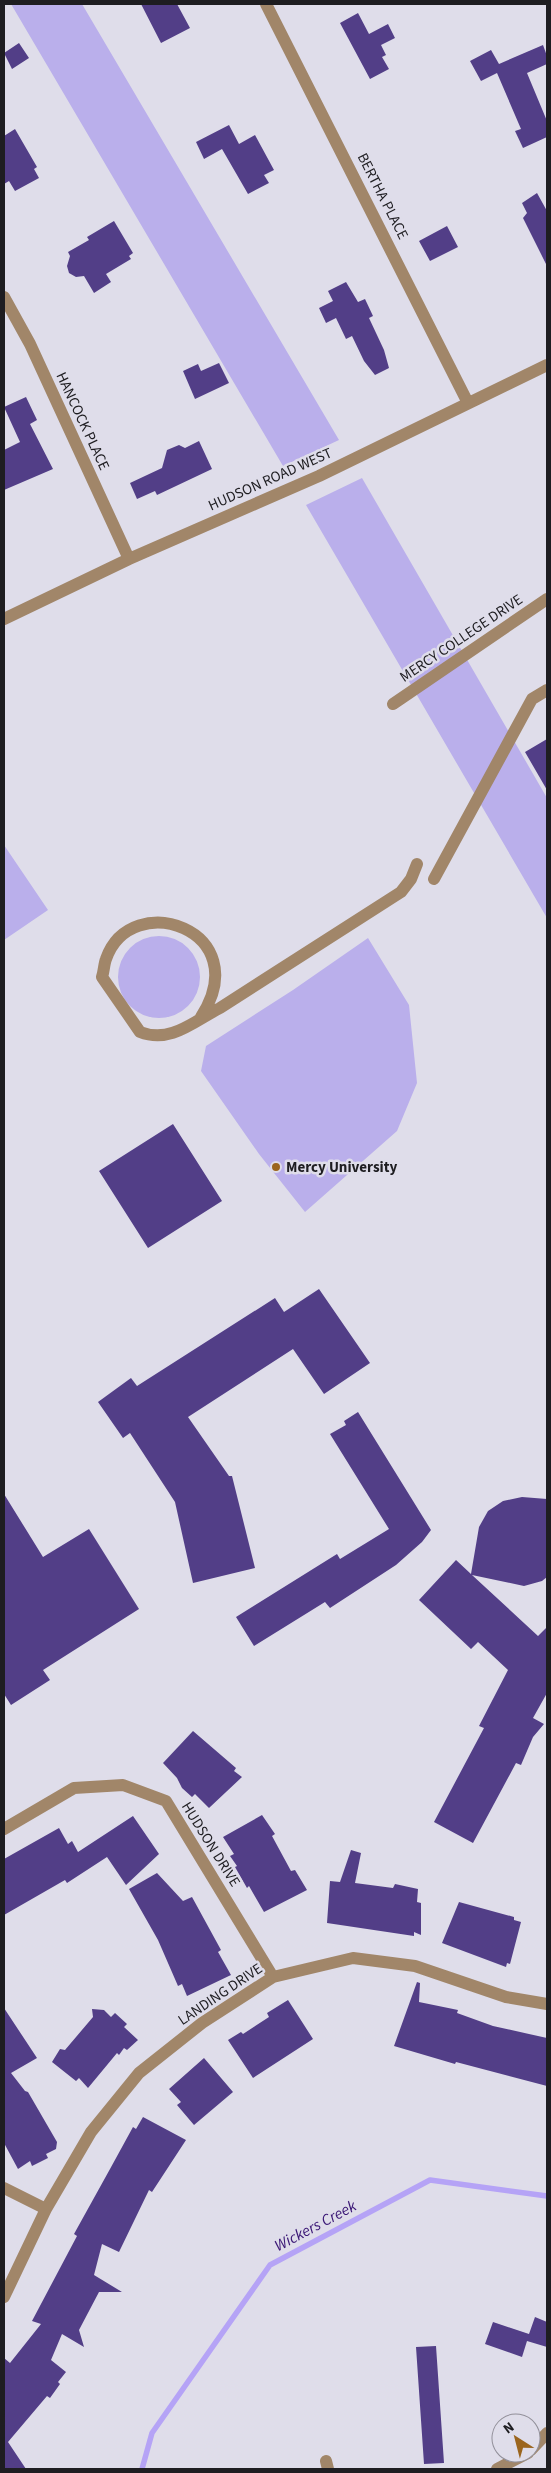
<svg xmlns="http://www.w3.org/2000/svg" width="551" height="2473" font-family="'Source Sans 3',sans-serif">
	<rect width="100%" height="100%" fill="#dfddea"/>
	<path fill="#baafeb" d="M11,4h71l257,436 -56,26z
		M362,478l185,320v120l-241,-413z
		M4,845l44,65 -44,30z
		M118 977a41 41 0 1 1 82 0a41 41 0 1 1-82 0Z
		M368,938l41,67 8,78 -20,48 -92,81 -46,-58 -58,-83 5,-25 87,-56z"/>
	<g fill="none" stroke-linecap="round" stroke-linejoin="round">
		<path stroke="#b5a3f6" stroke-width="5.5" d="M142,2469l10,-36 118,-168 160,-85 117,16"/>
	</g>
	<path fill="#523e87" d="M141,4h36l13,24 -29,15z
		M358,13l11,21 19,-10 7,14 -14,7 5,10 -4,2 7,12 -19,10 -30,-56z
		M19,43l10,15 -17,11 -8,-16z
		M543,45l4,11v8l-20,9 20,48v16l-24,11 -8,-17 6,-2 -24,-56 -16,8 -11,-20 21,-11 8,14z
		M229,125l10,19 16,-9 19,35 -10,5 5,8 -21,11 -26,-45 -18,10 -8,-17z
		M15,129l22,38 -3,2 5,9 -24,13 -6,-10 -5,3v-48z
		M537,193l10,18v55l-24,-48 4,-5 -5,-10z
		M114,221l19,32 -4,3 2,3 -25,15 5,8 -17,11 -10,-17 -8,1 -7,-4 -2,-7 3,-10 -2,-4 21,-12 -2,-3z
		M447,226l11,21 -28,14 -11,-20z
		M346,282l12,20 7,-3 8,17 -4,2 15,32 5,18 -14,7 -11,-14 -12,-25 -6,3 -10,-21 -10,5 -7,-15 14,-7 -5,-10z
		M219,363l10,20 -34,16 -12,-28 15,-7 3,7z
		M26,397l11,23 -7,4 23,45 -49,21v-40l16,-8 -16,-35z
		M199,441l13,28 -55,26 -2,-4 -18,8 -7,-16 32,-15 5,-18 12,-5 6,3z
		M547,739v51l-22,-38z
		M173,1124l49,77 -74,47 -49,-77z
		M319,1289l51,74 -46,31 -31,-45 -105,68 41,59h3l23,92 -62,15 -18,-81 -45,-69 -7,5 -25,-36 33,-24 6,8 138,-88 9,14z
		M358,1412l73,118 -9,12 -26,23 -66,43 -5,-6 -71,44 -18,-29 101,-63 3,5 49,-30 -59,-95 16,-9 -2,-4z
		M4,1494l39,63 46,-28 50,80 -96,61 7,10 -39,25 -7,-11z
		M522,1497l25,2v78l-5,4 -18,5 -52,-11 66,61 9,-9v66l-14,25 11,6 -11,13 -12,28 -5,-2 -43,80 -39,-21 50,-94 -5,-2 29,-56 -30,-28 -7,7 -52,-49 37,-40 15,14 8,-47 9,-16 15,-10z
		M193,1731l43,37 -2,3 8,6 -33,31 -14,-14 -3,3 -10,-9 -5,-10 -14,-15z
		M262,1815l13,19 -3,2 19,35 4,-1 12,20 -43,22 -15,-26 -2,2 -12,-21 2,-1 -7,-10 4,-2 -11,-17z
		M133,1816l26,38 -33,31 -19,-28 -40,26 -2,-3 -61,35v-56l55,-31 9,16 4,-3 6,11z
		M351,1850l10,3 -6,30 38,5 2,-4 23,5 -1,13 4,1v32l-7,-3v4l-87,-13 3,-42 10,1z
		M157,1873l26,28 9,-4 29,53 -3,2 13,23 -44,21 -5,-12 -4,2 -20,-46 -29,-51z
		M459,1902l55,15v3l7,2 -11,42 -3,-1 -1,4 -64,-24z
		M417,1982l3,1 -1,19 39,8 -1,3 36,13 54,12v48l-91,-24 -1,2 -61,-18z
		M288,2000l25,39 -60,39 -25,-38 13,-8 2,2 26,-17 -2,-4z
		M4,2008l33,50 -26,15 14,18 3,1 29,50 -1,7 -10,5 2,4 -16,8 -2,-5 -12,8 -14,-26z
		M92,2009l12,1 7,7 4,-4 12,11 -3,3 14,13 -11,10 -3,-2 -5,7 -2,-2 -29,35 -9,-10 -3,3 -24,-19 8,-13 5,1 28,-33z
		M204,2058l29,34 -39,33 -17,-20 4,-3 -12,-13z
		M143,2117l43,23 -34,52 -3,-2 -30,62 -17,-8 -8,31 28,17h-23l-20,38 5,17 -22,-13 -11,26 15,12 -8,10 2,2 -10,14 -3,-2 -39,46 18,27h-22v-111l6,5 31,-39 -9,-3 45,-85 -3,-2 36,-65 23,-42 3,2z
		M535,2317l12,5v25l-20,-6 -5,16 -37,-13 8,-22 36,12z
		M436,2346l8,117 -20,1 -8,-117z"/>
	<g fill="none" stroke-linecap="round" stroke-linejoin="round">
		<path stroke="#a18669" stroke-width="12" d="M266,4l202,399
			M4,297l26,47 99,215
			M4,619l125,-60 190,-83 228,-111
			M393,704l154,-105
			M434,879l98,-180 15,-9
			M201,1017c56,-87 -70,-130 -95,-58 -2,5 -2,12 -4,18l38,55c31,12 54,-11 80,-24l181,-116 10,-13 6,-15
			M4,1829l70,-41 49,-3 43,16 107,176
			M4,2188l42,21
			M4,2297l42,-88 45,-77 48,-59 63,-50 71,-46 80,-19 62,8 91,31 41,7
			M531,2450l16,-17
			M326,2461l2,8
			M497,2469l31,-16"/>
	</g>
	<circle fill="#9b651e" stroke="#dfddea" stroke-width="2" cx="276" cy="1167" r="5"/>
	<g text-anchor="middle" stroke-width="5" stroke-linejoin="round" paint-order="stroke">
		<g font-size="15" fill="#1e1d21" stroke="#dfddea">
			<text transform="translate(383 196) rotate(63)" y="5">BERTHA PLACE</text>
			<text transform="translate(83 421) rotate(65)" y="5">HANCOCK PLACE</text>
			<text transform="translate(270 479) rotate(-24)" y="5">HUDSON ROAD WEST</text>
			<text transform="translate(461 638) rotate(-34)" y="5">MERCY COLLEGE DRIVE</text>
			<text transform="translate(211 1844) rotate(58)" y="5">HUDSON DRIVE</text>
			<text transform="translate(220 1994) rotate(-34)" y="5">LANDING DRIVE</text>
		</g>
		<g font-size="15" font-weight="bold" fill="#1e1d21" stroke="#dfddea" text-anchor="start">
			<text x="286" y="1172">Mercy University</text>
		</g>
		<g font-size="16" font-style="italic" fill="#3a1675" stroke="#dfddea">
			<text transform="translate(315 2225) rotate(-28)" y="6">Wickers Creek</text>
		</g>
	</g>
	<rect width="551" height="2473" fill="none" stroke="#1e1d21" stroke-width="10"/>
	<g transform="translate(516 2438) rotate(324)"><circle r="24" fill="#dfddea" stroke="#92909a"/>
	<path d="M0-4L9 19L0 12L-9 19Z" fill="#9b651e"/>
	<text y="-8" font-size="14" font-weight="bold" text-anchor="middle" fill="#1e1d21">N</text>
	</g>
</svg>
